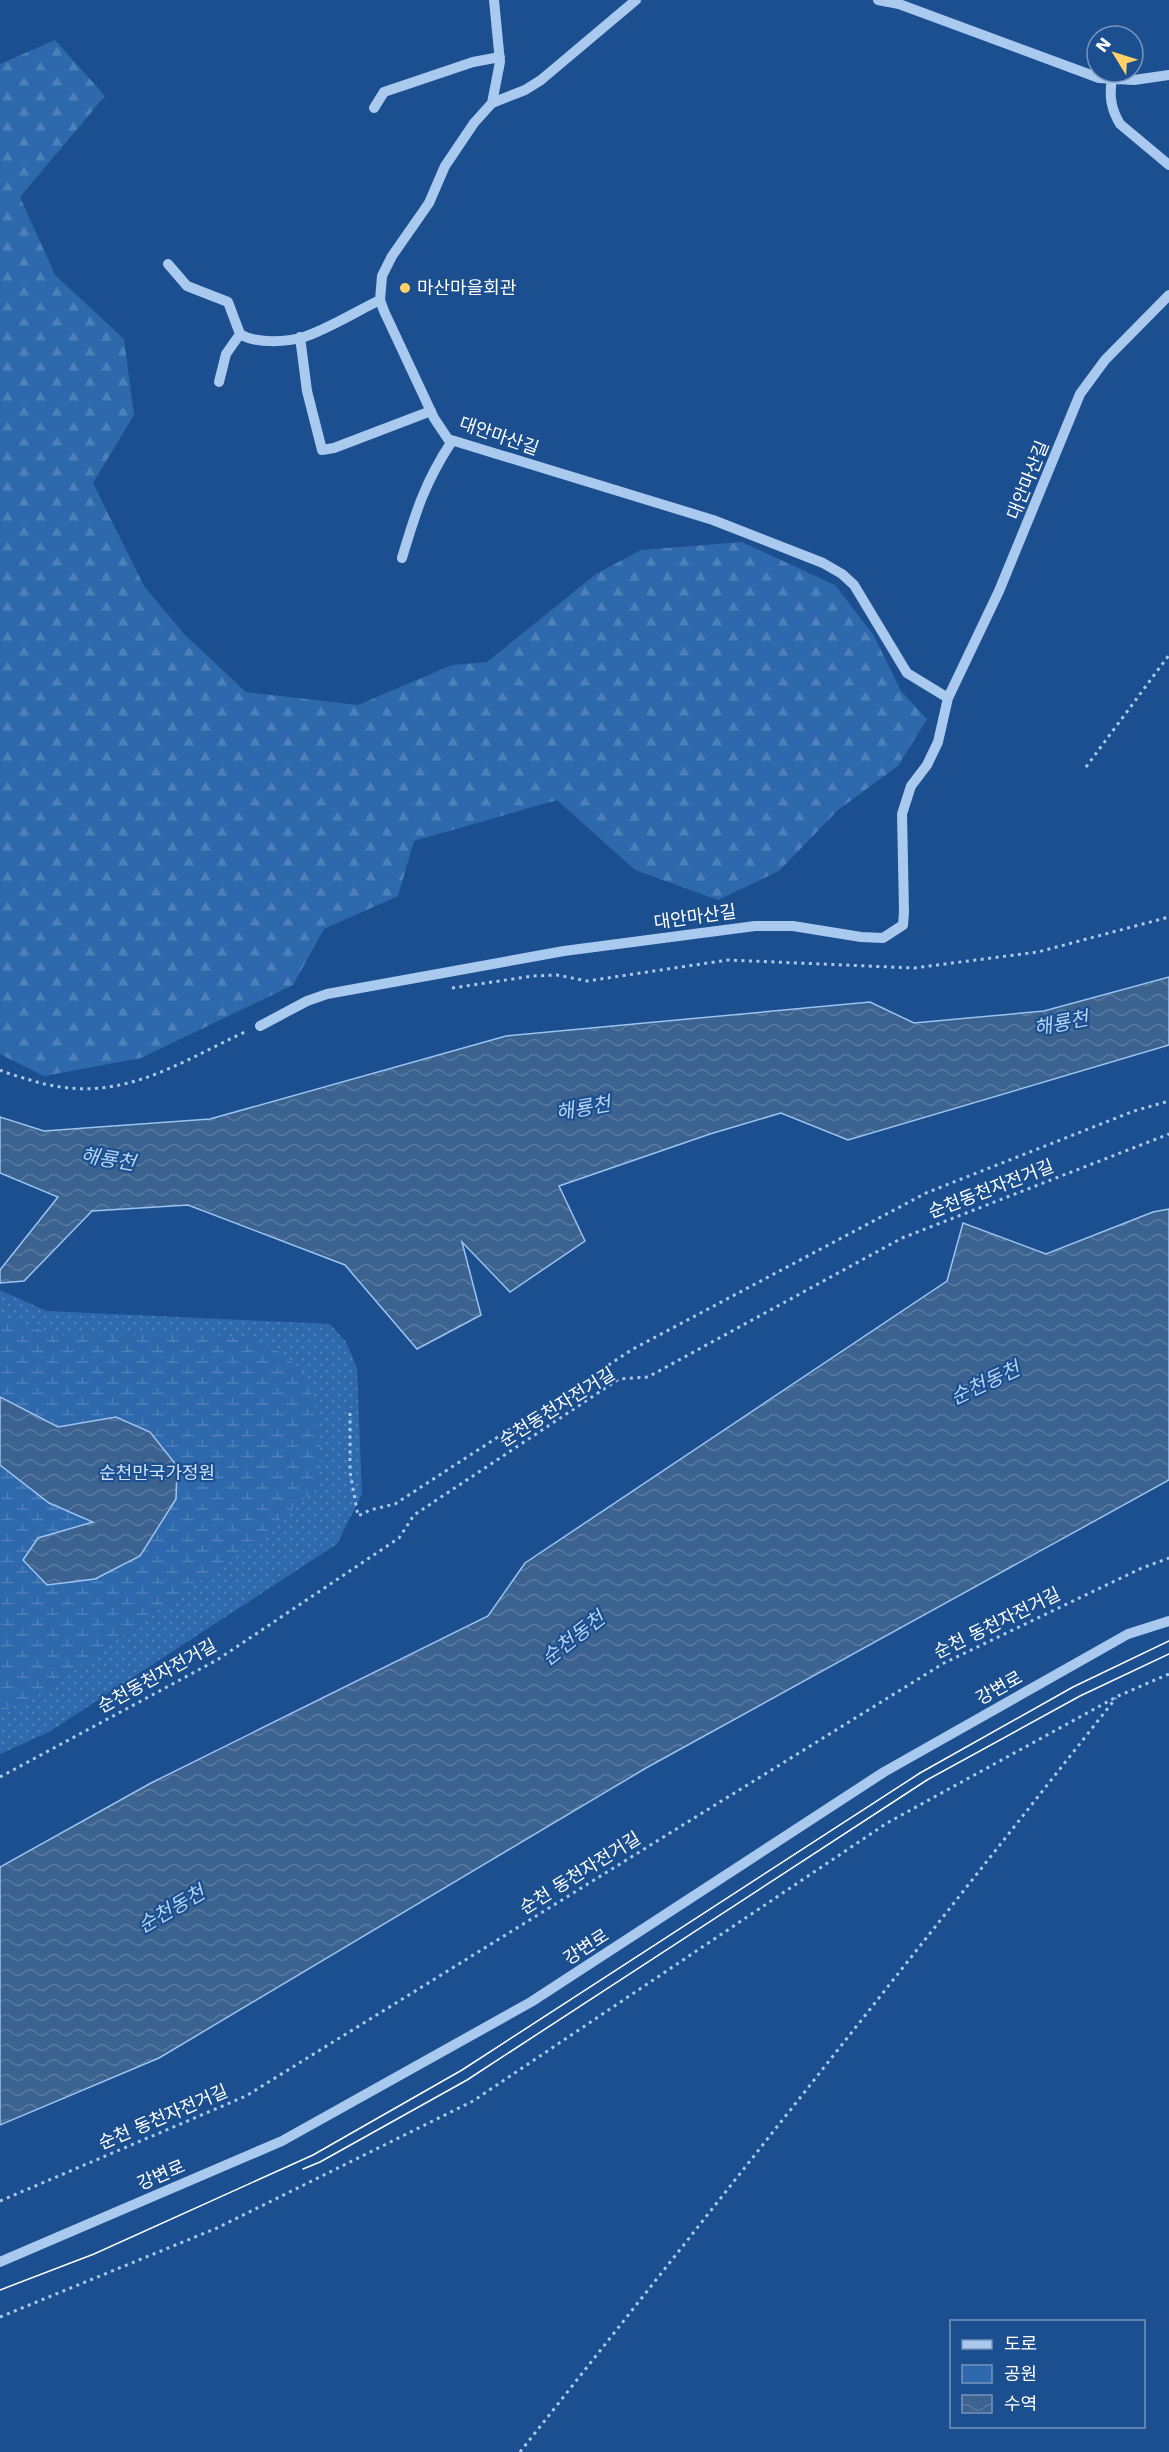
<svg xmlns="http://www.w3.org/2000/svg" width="1169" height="2452" font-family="'DejaVu Sans','Noto Sans KR',sans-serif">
	<defs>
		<pattern id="green-dots" width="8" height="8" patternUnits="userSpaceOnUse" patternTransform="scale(1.5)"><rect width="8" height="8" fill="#2e69ad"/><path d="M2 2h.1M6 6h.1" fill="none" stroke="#4d80b9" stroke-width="1.8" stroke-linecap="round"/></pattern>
		<pattern id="forest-firs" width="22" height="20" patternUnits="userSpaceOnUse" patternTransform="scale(1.5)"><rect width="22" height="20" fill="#2e69ad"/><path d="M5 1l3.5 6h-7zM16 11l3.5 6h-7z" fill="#4d80b9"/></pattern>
		<pattern id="wetland-marsh" width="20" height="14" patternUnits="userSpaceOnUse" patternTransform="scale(1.5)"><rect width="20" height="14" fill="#2e69ad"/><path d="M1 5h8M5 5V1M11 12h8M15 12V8" fill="none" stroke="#4d80b9"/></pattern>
		<pattern id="water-waves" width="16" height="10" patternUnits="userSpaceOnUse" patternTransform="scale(1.5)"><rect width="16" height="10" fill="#3c6290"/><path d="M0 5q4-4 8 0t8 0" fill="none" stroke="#597aa1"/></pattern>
	</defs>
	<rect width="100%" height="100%" fill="#1b4f8f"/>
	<path fill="url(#green-dots)" d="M0,1290l47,21 283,13 16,18 11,26 5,126 -25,50 -288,188 -49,22z"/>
	<path fill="url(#forest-firs)" d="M55,40l50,56 -85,101 35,78 69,64 10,76 -41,68 51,103 41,49 61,57 112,13 94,-40 35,-3 109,-88 45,-24 101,-8 93,43 39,51 27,55 26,28 -29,47 -60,44 -59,61 -61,29 -83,-30 -78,-70 -143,41 -16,55 -74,33 -31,56 -152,73 -97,18 -44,-22v-990z"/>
	<path fill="url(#wetland-marsh)" d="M0,1316l56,19 150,-1 47,6 25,11 27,22 11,37 4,33 1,22 -5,24 -77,65 -202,142 -37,16z"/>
	<path fill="url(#water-waves)" stroke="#9cc4f0" stroke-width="1.5" d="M1169,977v68l-321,95 -67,-27 -71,21 -151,52 26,55 -75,51 -48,-50 19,73 -64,34 -72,-84 -157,-60 -96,6 -68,70 -24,2v-13l58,-73 -58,-24v-56l44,14 166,-12 296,-83 364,-34 44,21 130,-12z
		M1169,1209v271l-523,288 -487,290 -159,67v-258l151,-84 337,-167 37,-53 422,-282 16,-58 83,31 107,-42z
		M0,1397l58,30 58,-10 34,15 27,34 -1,33 -36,57 -45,23 -48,6 -24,-25 15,-22 55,-16 -44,-19 -49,-38z"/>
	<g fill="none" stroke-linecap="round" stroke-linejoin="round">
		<path stroke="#a9c9ee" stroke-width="3" stroke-dasharray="3 4.5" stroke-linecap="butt" d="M1086,767l83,-112
			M452,988l81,-12 24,-1 30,6 141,-21 186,8 124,-16 131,-35
			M0,1070c9,4 20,7 30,10 86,27 142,-14 217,-49
			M350,1413v59l8,44 12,-6 25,-6 238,-155 293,-156 208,-82 35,-10
			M0,1777l217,-117 182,-122 15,-23 205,-136 29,-2 254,-139 267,-104
			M0,2201l246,-105 698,-433 198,-95 27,-10
			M0,2317l217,-89 256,-127 414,-278 231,-127 51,-22
			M520,2452l596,-754"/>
		<path stroke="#a9c9ee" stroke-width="10" d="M636,0l-95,80 -16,10 -33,13 -18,20 -29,43 -16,37 -37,53 -10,20 -2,24 4,11 50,107 14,21 265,81 110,43 19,11 12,11 53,88 41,25
			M878,0l21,4 200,74 35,2 35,-5
			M1112,79c-3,17 -1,30 8,45l49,41
			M492,103l8,-41 -6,-62
			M374,108l10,-16 89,-30 27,-5
			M168,264l19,22 41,16 12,32c15,10 47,8 64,3 26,-9 51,-25 76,-37
			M300,337l7,54 15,59 12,-2 97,-37
			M219,382l7,-28 14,-20
			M402,558c14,-47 23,-76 50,-117
			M260,1026l47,-25 20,-7 237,-43 191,-25h38l68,11 22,1 20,-13 1,-13 -2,-98 9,-28 16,-21 11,-23 10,-44 51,-107 81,-197 25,-34 64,-65
			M0,2262l282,-121 249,-139 353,-230 244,-138 41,-13"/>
		<path stroke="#fff" stroke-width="1.5" d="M303,2169l17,-7 147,-82 460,-300 153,-84 89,-42
			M0,2290l94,-36 219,-99 149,-85 458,-297 153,-86 96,-46"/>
	</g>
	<circle fill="#ffd166" stroke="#1b4f8f" stroke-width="2" cx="405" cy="288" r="6"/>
	<g text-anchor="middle" stroke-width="4.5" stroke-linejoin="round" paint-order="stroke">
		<g font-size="18" fill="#fff" stroke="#1b4f8f" text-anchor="start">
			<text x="417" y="294">마산마을회관</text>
		</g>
		<g font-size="18" fill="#fff" stroke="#1b4f8f">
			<text transform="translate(499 436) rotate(19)" y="6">대안마산길</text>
			<text transform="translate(1028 480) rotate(-68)" y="6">대안마산길</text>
			<text transform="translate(695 917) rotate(-8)" y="6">대안마산길</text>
			<text transform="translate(991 1189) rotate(-21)" y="6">순천동천자전거길</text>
			<text transform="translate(557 1407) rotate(-32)" y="6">순천동천자전거길</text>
			<text transform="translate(997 1623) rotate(-26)" y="6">순천 동천자전거길</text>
			<text transform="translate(157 1676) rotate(-29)" y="6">순천동천자전거길</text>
			<text transform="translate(999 1688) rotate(-29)" y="6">강변로</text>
			<text transform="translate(580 1873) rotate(-32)" y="6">순천 동천자전거길</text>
			<text transform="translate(586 1947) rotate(-33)" y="6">강변로</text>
			<text transform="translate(163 2117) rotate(-23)" y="6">순천 동천자전거길</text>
			<text transform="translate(161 2175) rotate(-23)" y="6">강변로</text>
		</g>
		<g font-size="18" fill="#cfe3fa" stroke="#1b4f8f">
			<text x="157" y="1479">순천만국가정원</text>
		</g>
		<g font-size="20" font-style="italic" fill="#b5d3f5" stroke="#1b4f8f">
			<text transform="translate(1061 1023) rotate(-11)" y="7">해룡천</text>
			<text transform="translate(583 1108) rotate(-10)" y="7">해룡천</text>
			<text transform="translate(108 1159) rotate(9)" y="7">해룡천</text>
			<text transform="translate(985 1383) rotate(-25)" y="7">순천동천</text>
			<text transform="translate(573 1638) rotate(-38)" y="7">순천동천</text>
			<text transform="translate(171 1909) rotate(-30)" y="7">순천동천</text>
		</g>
	</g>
	<rect x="950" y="2320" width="195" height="108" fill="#1b4f8f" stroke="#7695bc" stroke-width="1.5"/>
	<rect x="962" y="2340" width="30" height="9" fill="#a9c9ee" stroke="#7695bc" stroke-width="1.5"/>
	<text x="1004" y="2350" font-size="18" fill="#ffffff">도로</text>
	<rect x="962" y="2365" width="30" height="18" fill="#2e69ad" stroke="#7695bc" stroke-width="1.5"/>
	<text x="1004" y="2380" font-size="18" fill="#ffffff">공원</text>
	<rect x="962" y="2395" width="30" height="18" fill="url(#water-waves)" stroke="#7695bc" stroke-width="1.5"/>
	<text x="1004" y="2410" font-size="18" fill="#ffffff">수역</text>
	<g transform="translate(1115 54) rotate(308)"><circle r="28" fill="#1b4f8f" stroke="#7695bc" stroke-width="1.5"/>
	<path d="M0-4.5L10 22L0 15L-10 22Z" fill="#ffd166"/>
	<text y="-9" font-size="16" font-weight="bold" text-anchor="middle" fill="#ffffff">N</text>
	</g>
</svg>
